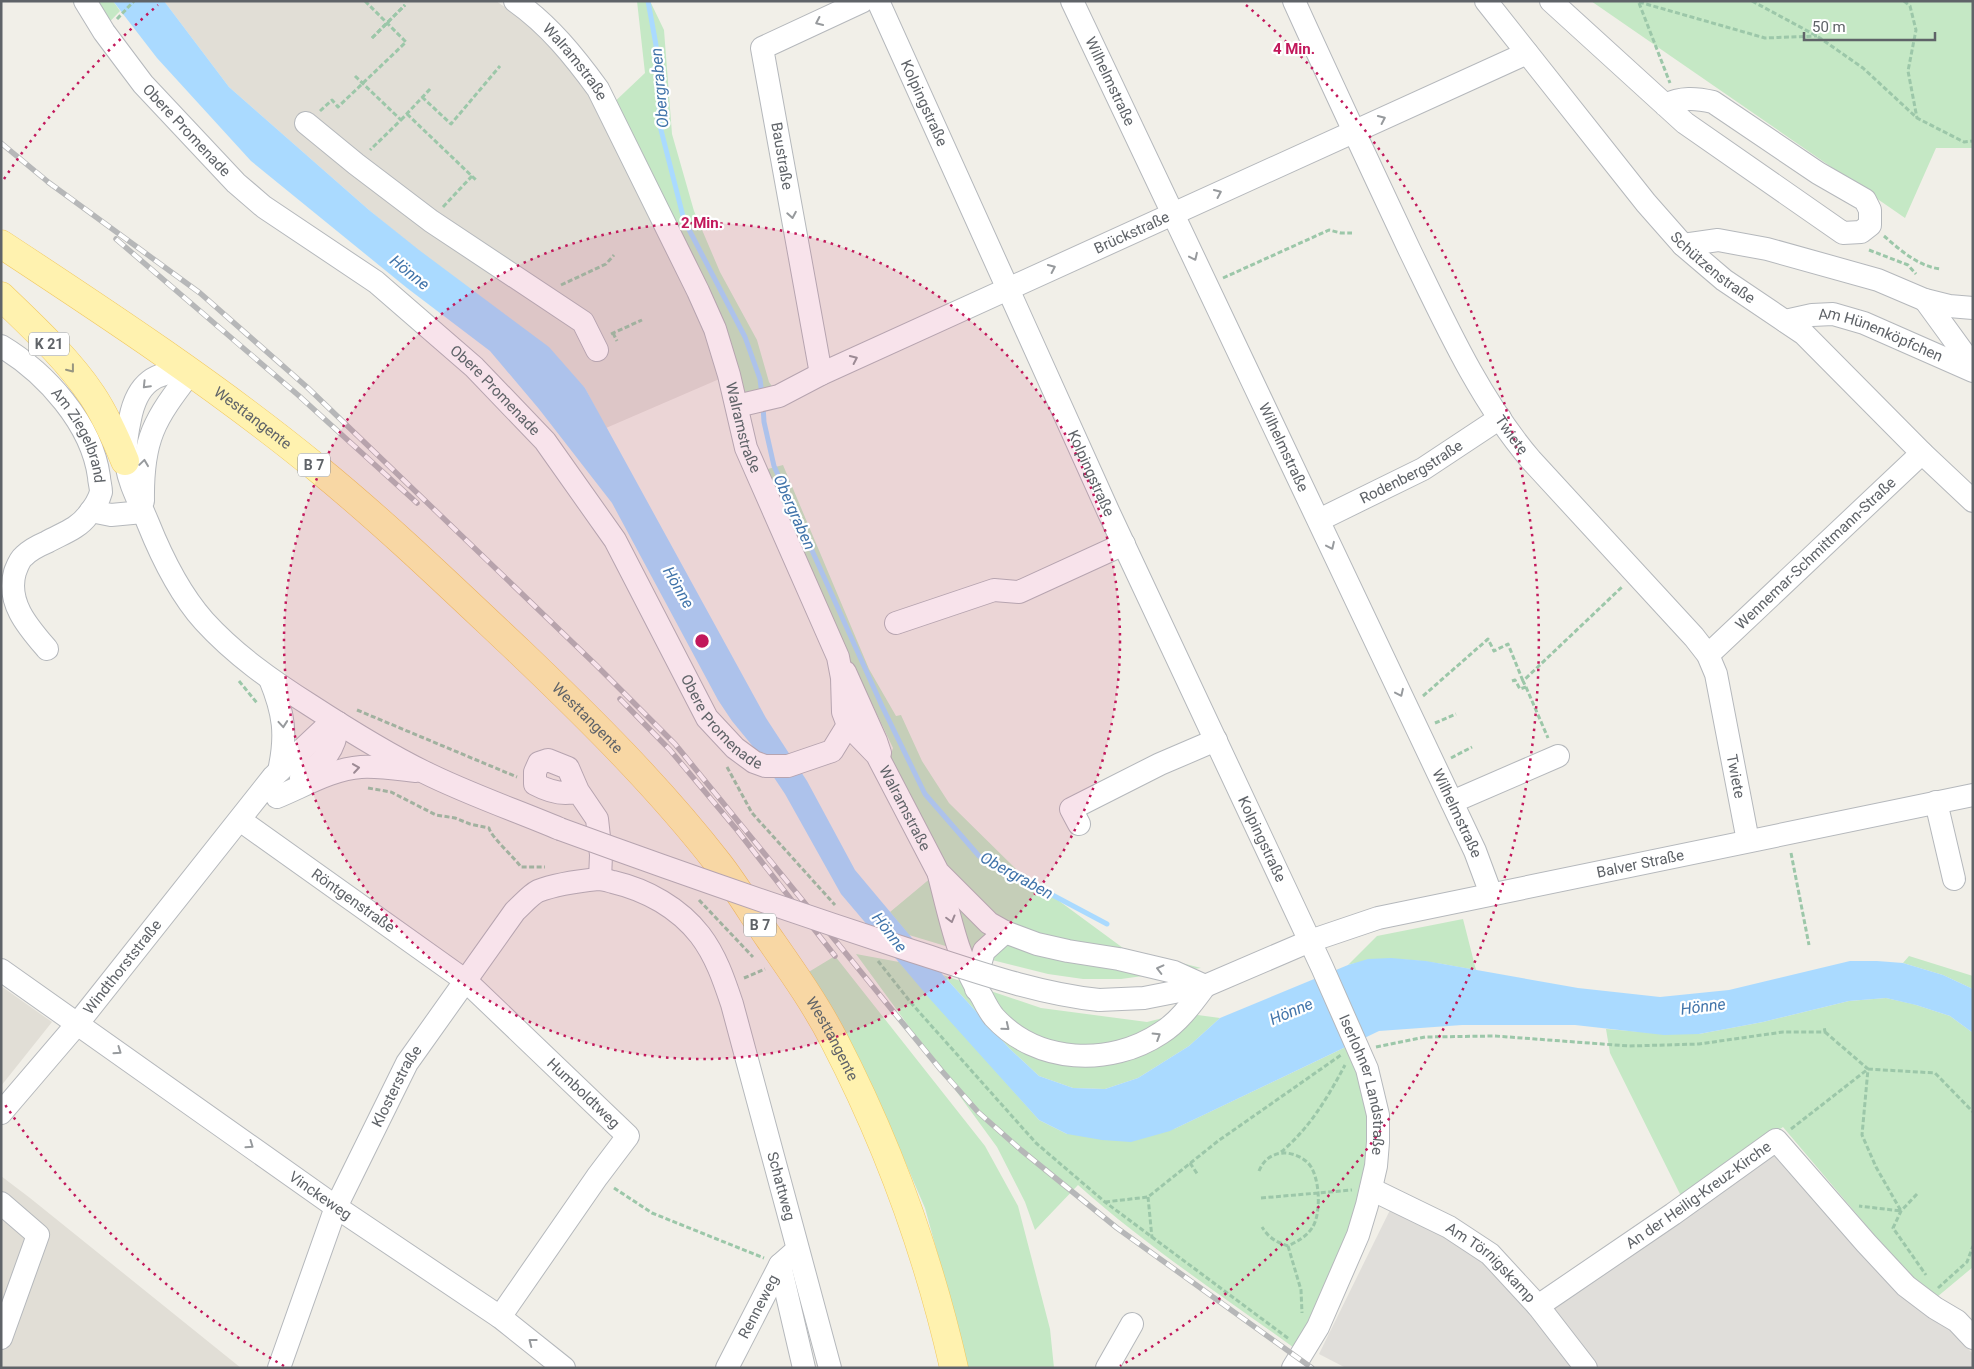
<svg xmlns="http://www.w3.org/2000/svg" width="1974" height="1369" font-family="Roboto,sans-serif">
	<rect width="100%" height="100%" fill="#f1efe8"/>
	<path fill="#e0deda" d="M1775,1146l198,208v14h-627l-27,-14 73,-148 94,55 49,51z"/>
	<path fill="#e1ded6" d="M164,1h332l34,23 70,77 102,222 22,54 -118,51 -21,-40 -216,-178 -140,-123z
		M1,986l51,36 -51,64z
		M1,1176l29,22 211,170h-240z"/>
	<path fill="#c5e8c5" d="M72,1h41l7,10 -24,25z
		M637,1h13l14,29 8,104 22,77 26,61 37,68 12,42 10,14 -42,10 -129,-298 37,-35z
		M1591,1h382v147h-37l-31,70z
		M783,465l86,204 27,47 5,-1 21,46 27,42 68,67 106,78 78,20 -80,11h-38l-35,-5 -56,-14 -83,-25 -19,-23 48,-40 -52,-101 7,-23 -40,-84 -13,-7 -84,-185z
		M1463,919l13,51c-45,-8 -83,-17 -128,-5l29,-29z
		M856,954l43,8 140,158 28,14 107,-5 176,-84 22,68 -10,89 -65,148c-73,-53 -151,-104 -219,-165l-43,45 -10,-28 -28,-55z
		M835,956l150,190 33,60 32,123 4,39h-88l-15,-65 -26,-95 -46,-107 -72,-128z
		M1909,956l64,20v13l-30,-14 -40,-12z
		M943,975l98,33 106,14 36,-9 37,5 -31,28 -51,32 -33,11 -32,-1 -34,-12 -29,-27z
		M1886,998l27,6 37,12 23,17v234l-42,35 -148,-175 -102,69 -71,-143 -4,-24 60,5h33l64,-12 86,-21z"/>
	<path fill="#aadaff" d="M113,1h51l65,86 140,123 50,40 130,97 36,41 181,330 41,63 48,89 88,105 67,74 29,27 34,12 32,1 33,-11 51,-32 31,-28 128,-53 20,-6 23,-1 35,3 152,27 82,9 69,-7 121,-29h27l26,2 40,12 30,14v44l-23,-17 -34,-11 -30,-7 -37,3 -86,21 -64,12 -35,1 -89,-10h-113l-83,6 -209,100 -39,11 -29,-2 -35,-6 -28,-14 -109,-121 -89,-105 -56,-100 -30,-45 -23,-28 -14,-21 -106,-197 -73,-94 -49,-58 -83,-63 -156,-127 -94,-103z"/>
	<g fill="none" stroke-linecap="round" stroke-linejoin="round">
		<path stroke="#aadaff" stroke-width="5" d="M648,1l8,44 4,81 24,94 61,117 15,42 2,16
			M763,406l1,16 10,44 108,240 43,88 54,62 128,68"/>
		<defs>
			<g id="minor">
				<path id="s1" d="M85,1l19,31 39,52 93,99 28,24 112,75 98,85 71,74 70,99 92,178 28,30 19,14 11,4h23l44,-15 16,-26"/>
				<path id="s2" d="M515,1c34,24 59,55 83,88l100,202 17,38 14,46 17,73 92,209 4,21 1,34 5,13 29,30 61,117 51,51 16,9 32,12 31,7 51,8 55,13 31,14"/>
				<path id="s3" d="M878,1l231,512 213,454 45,102 11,46v27l-2,24 -9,39 -9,30 -40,92 -25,41"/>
				<path id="s4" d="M1072,1l403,850 16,43"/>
				<path id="s5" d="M1294,1c38,84 77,167 116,250 35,72 69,148 121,209l163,177 14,18 8,19 32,167"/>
				<path id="s6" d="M1486,1l160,202 37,42 41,35 80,54 118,119 51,48"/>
				<path d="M1551,1l134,122 158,110 18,-1 9,-7v-15l-5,-10 -47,-27 -105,-71c-17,-4 -32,-5 -48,3"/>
				<path d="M306,123l50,41 75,57 152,101 14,28"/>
				<path d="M1683,245l35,-5 49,9 111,31 47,20 24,6 24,2"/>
				<path d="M1925,300l48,66"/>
				<path id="s7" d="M1785,321l27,-6 21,-1 31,9 109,48"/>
				<path id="s8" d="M1,346c45,27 91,78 98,131 0,4 2,10 2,15 -2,8 -8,17 -13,23 -10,14 -27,19 -41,27 -7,3 -17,8 -23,14 -5,4 -7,11 -9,16 -9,31 14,56 32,77"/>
				<path d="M191,372c-36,-2 -54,11 -61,47 -11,49 0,61 18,104 14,35 31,70 56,98 31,34 68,60 106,84 37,24 75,48 114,67 44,22 91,38 136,57"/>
				<path d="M821,374l-59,-326 101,-47"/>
				<path id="s9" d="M737,406l42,-10 42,-22 706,-321"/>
				<path d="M143,501c-1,-62 11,-81 48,-129"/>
				<path d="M91,511l20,4 32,-3"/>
				<path id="s10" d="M1319,520l104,-51 77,-51"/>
				<path d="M896,623l98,-33 25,2 105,-48"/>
				<path id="s11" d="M1708,655l214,-202"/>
				<path d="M845,672l31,69 4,12"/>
				<path d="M270,679c14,34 17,56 9,92"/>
				<path d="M301,778c22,-17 34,-25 37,-55"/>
				<path d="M578,791c-15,5 -30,0 -43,-7v-12l4,-9 9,-3 20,8 10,23 19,28 4,36 -1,24"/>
				<path d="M277,797c27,-11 55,-28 84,-30 18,-1 37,2 55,4"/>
				<path d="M1452,802l106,-46"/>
				<path d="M1936,802l18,77"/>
				<path id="s12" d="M240,820l226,161 162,155 -31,41 -97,140"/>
				<path d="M1079,824l-8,-15 89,-45 56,-24"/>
				<path d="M939,875c11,43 19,85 43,122 3,6 7,14 12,20 43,47 116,50 167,16 18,-11 32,-31 44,-47"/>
				<path id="s13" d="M1,970l335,237 164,110 64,51"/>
				<path d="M976,989l1,-15 7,-23 21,-19"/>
				<path id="s14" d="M1099,1000l45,-2 61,-12 105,-45 68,-23 595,-123"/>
				<path id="s15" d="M1,1113l77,-90 195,-246 51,-48 14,-6"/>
				<path id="s16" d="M1371,1189l78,38 41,27 48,52 48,62"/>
				<path d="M1,1203l37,32 -37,103"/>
				<path d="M780,1265l24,103"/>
				<path id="s17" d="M1538,1306l135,-92 103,-74 90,103 40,43 29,22 22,13 16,17"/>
				<path id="s18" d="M279,1368l57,-161 71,-144 108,-152c7,-6 15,-16 23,-20 18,-7 41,-10 60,-12 5,0 11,2 15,3 34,8 66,26 87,53 16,21 24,45 32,69l98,364"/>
				<path id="s19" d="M727,1368l53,-103 17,-15"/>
				<path d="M1107,1368l25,-44"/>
			</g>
			<g id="major">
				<path id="s20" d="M1,244c108,71 217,143 316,224 71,58 136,121 203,184 69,66 139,135 198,211 18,23 34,50 51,75 23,33 47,67 65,102 54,104 94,214 120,328"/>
				<path d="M1,296c32,31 66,62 91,99 14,21 24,44 33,66"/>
			</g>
		</defs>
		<use href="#minor" stroke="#b5b8bc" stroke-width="24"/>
		<use href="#major" stroke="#f2c960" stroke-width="29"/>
		<path stroke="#9cc7a9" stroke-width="3" stroke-dasharray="5 2.5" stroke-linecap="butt" d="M1752,1l65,35 46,32 54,50 47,24 9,-1
			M1904,1l6,5 6,24 -8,41 9,47
			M1639,2l126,36 52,-2
			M1639,3l31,80
			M117,19l17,-18
			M372,38l33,-33
			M355,76l46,44 -31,30
			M422,97l29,27 49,-58
			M320,111l12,-11 6,7 68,-65 -41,-41
			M407,114l69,66
			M401,120l30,-32
			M443,207l29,-31
			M1884,236c16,14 35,31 57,33
			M1869,250l39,15 8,9
			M1223,278l106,-48 12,3h11
			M561,285l45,-21 8,-9
			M613,333l4,8
			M611,334l31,-14
			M239,681l18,22
			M1512,681l3,-1 5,9 6,-2 -3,-6 100,-95
			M1526,687l22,51
			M1423,696l65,-57 6,12 14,-7 15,37
			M357,710l160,67
			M1435,723l21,-9
			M1451,758l21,-11
			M727,767l25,46 83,92
			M368,788l23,4 45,23 19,3 15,6 19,4c2,9 25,29 32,39h24
			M1791,853l18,92
			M699,900l54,57
			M878,961l34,43 124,139 69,59 184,137
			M744,978l21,-9
			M1825,1032l43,37 -6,66 14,32 25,44 -42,-5
			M1376,1047l49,-10 70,-1 134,10 70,-2 84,-12h42l-1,-6
			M1791,1129l77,-60 67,4 38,39
			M1281,1152c28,-23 47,-55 64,-87
			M1190,1163l8,12
			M1259,1171c8,-21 32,-23 48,-9 13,11 15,52 5,66 -6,9 -14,13 -24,18 -12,-4 -19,-8 -26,-19
			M614,1188l38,25 112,45
			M1917,1194l-16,17 -8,17 33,47
			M1148,1197l4,41
			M1261,1198l91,-8
			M1105,1202l43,-5 70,-56 123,-86
			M1288,1246l13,44 1,23
			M1938,1288l29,-26 6,-16"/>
		<use href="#minor" stroke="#fff" stroke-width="22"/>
		<use href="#major" stroke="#fff2af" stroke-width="28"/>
		<defs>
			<path id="rail" d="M1,143l52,43
				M48,182l152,111 108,95 288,277 79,79 266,326 37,42 43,38 96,78 195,140
				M116,239l182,156 119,108
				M620,699l50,51 67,80 98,126"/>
		</defs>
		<use href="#rail" stroke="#b6b7b8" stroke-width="5.5"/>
		<use href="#rail" stroke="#fff" stroke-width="4" stroke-dasharray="11" stroke-linecap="butt"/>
		<defs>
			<path id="minor-bridge" d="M560,829c115,42 230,82 346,120 63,20 127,44 193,51"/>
		</defs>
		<use href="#minor-bridge" stroke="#b5b8bc" stroke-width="24" stroke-linecap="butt"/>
		<path stroke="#9cc7a9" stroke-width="3" stroke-dasharray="5 2.5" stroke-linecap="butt" d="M372,38l33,-33"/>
		<use href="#minor-bridge" stroke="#fff" stroke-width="22"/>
	</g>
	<defs><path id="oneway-chevron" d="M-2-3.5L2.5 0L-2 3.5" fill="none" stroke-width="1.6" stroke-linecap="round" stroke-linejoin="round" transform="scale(1.25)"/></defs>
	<g stroke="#979a9d">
		<use href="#oneway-chevron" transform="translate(819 22) rotate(155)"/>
		<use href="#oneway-chevron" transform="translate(1382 119) rotate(-25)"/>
		<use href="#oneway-chevron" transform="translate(1218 193) rotate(-24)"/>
		<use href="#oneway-chevron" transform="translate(792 215) rotate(80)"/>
		<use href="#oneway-chevron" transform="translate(1194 257) rotate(65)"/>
		<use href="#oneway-chevron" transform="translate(1052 268) rotate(-25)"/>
		<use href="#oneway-chevron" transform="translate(854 359) rotate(-25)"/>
		<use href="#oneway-chevron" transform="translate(146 385) rotate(134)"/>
		<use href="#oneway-chevron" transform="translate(144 463) rotate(-82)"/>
		<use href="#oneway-chevron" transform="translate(1331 546) rotate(65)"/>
		<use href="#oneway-chevron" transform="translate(1400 693) rotate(65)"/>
		<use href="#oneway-chevron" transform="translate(283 724) rotate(85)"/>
		<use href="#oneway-chevron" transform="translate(356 768) rotate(-8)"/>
		<use href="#oneway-chevron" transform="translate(951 919) rotate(75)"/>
		<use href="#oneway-chevron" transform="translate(1160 969) rotate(-166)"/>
		<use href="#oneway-chevron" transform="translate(1006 1027) rotate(39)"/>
		<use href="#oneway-chevron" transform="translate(1157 1036) rotate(-32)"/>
		<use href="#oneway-chevron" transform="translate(118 1051) rotate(35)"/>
		<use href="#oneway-chevron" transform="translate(250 1145) rotate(35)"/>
		<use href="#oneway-chevron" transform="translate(532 1342) rotate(-142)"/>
	</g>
	<use stroke="#979581" href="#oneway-chevron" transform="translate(71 369) rotate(52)"/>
	<circle cx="702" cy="641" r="418" fill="#c2185b" fill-opacity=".12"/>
	<g fill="none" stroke="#c2185b" stroke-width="2.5" stroke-dasharray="2.5 5">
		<circle cx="702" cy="641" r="418"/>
		<path d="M284 1366A837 837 0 0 1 4 1103M4 179A837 837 0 0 1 158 5M1246 5A837 837 0 0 1 1120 1366"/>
	</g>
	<g text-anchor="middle" stroke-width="4.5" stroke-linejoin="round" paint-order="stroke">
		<g fill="#fff" stroke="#8f9295" stroke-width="1">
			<rect x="29" y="332.5" width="40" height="23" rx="4"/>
			<rect x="298" y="453.5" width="32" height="23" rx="4"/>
			<rect x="744" y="913.5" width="32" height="23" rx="4"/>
		</g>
		<g font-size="14" font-weight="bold" fill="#5f6368">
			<text x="49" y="349">K 21</text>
			<text x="314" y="470">B 7</text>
			<text x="760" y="930">B 7</text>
		</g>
		<g font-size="15" fill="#5f6368" stroke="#fff">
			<text dy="5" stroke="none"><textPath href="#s2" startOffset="86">Walramstraße</textPath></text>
			<text dy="5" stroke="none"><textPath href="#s4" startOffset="89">Wilhelmstraße</textPath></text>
			<text dy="5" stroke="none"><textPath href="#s3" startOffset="112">Kolpingstraße</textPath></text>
			<text dy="5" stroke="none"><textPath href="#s1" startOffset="165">Obere Promenade</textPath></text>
			<text transform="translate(782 156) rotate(80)" y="5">Baustraße</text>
			<text dy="5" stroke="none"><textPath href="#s9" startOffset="432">Brückstraße</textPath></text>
			<text dy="5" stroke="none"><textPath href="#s6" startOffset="351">Schützenstraße</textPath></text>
			<text dy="5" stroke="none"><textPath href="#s7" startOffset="100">Am Hünenköpfchen</textPath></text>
			<text dy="5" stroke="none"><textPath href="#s1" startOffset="570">Obere Promenade</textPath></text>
			<text dy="5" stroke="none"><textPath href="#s20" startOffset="306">Westtangente</textPath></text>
			<text dy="5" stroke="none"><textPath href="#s2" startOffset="491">Walramstraße</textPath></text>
			<text dy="5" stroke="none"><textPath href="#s5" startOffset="486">Twiete</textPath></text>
			<text dy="5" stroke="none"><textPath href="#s8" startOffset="122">Am Ziegelbrand</textPath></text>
			<text dy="5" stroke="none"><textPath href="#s4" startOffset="494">Wilhelmstraße</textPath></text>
			<text dy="5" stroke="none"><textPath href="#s10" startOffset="104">Rodenbergstraße</textPath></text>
			<text dy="5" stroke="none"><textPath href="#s3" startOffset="518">Kolpingstraße</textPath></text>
			<text dy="5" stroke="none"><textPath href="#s11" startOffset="148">Wennemar-Schmittmann-Straße</textPath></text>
			<text dy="5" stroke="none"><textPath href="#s1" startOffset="975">Obere Promenade</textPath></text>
			<text dy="5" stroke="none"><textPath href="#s20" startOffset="756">Westtangente</textPath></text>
			<text dy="5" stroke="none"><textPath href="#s5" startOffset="906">Twiete</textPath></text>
			<text dy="5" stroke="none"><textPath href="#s2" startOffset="911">Walramstraße</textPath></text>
			<text dy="5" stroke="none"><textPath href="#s4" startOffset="899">Wilhelmstraße</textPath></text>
			<text dy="5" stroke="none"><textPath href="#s3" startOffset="922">Kolpingstraße</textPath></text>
			<text dy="5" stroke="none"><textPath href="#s14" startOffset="561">Balver Straße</textPath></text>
			<text dy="5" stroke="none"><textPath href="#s12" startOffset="139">Röntgenstraße</textPath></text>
			<text dy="5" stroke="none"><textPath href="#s15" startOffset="190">Windthorststraße</textPath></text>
			<text dy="5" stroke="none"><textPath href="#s20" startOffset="1161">Westtangente</textPath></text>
			<text dy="5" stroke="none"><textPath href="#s3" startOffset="1189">Iserlohner Landstraße</textPath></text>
			<text dy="5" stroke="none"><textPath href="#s18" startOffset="306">Klosterstraße</textPath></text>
			<text dy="5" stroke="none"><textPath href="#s12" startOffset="440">Humboldtweg</textPath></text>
			<text dy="5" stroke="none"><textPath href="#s18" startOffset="994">Schattweg</textPath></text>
			<text dy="5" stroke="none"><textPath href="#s13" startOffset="391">Vinckeweg</textPath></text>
			<text dy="5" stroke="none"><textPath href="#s17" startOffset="195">An der Heilig-Kreuz-Kirche</textPath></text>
			<text dy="5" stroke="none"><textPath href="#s16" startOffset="142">Am Törnigskamp</textPath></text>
			<text dy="5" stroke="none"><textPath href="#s19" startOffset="69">Renneweg</textPath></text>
		</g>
		<g font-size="16" font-style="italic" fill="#4174aa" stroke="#fff">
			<text transform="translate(659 88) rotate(-95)" y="6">Obergraben</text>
			<text transform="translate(410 272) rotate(39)" y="6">Hönne</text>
			<text transform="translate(795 512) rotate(66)" y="6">Obergraben</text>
			<text transform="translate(679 587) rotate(60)" y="6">Hönne</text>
			<text transform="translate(1017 875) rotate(29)" y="6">Obergraben</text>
			<text transform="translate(890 932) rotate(52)" y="6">Hönne</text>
			<text transform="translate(1703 1006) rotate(-7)" y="6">Hönne</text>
			<text transform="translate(1291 1011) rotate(-23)" y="6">Hönne</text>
		</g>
	</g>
	<circle cx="702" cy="641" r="8" fill="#c2185b" stroke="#fff" stroke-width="2.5"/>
	<g font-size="15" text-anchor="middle" font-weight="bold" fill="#c2185b" stroke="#fff" stroke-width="4.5" stroke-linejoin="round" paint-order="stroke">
		<text x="1294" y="54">4 Min.</text>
		<text x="702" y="228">2 Min.</text>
	</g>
	<rect width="1974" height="1369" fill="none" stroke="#5f6368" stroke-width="5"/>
	<path d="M1804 32v8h131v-8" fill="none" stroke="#5f6368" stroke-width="2.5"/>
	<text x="1812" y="32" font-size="15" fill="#5f6368" stroke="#ffffff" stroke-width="4" paint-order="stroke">50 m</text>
</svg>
